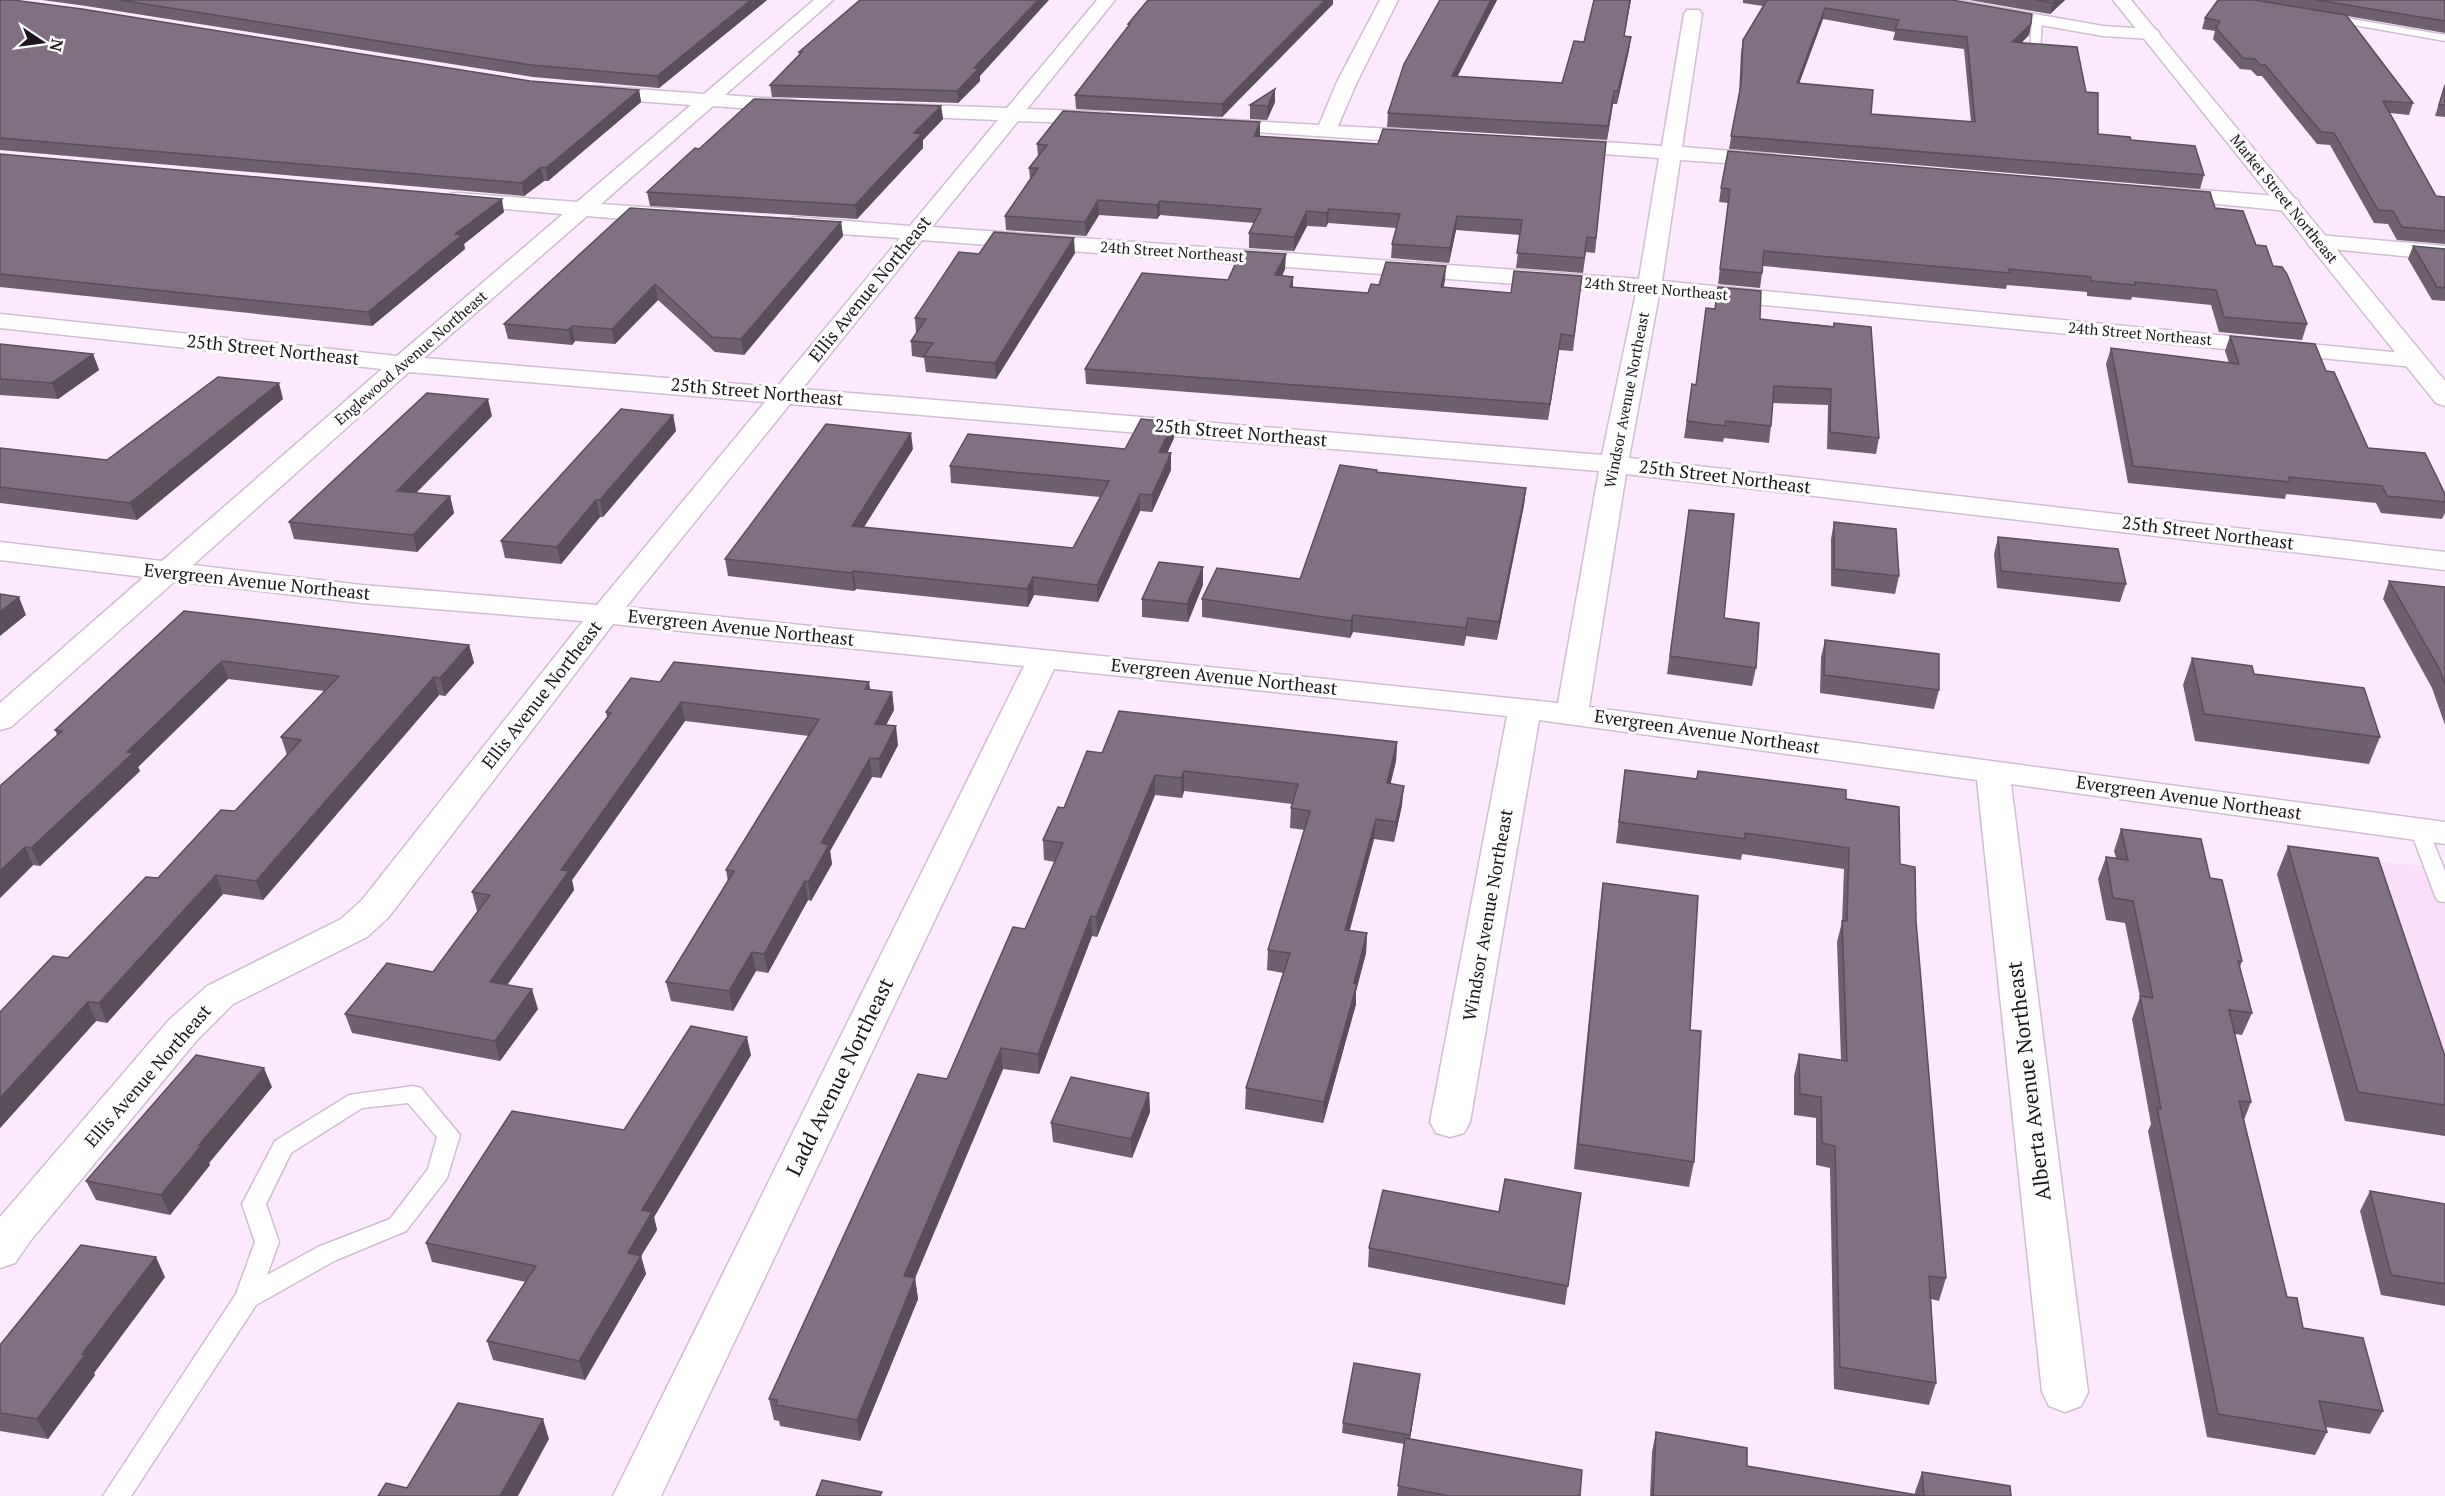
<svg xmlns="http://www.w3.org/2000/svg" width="2445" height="1496" font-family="'PT Serif',serif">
	<rect width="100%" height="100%" fill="#fde9fd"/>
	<path fill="#f9dffa" d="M2361,861l84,6v191z"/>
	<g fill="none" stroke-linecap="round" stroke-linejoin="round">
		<defs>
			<path id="service" d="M2328,15l117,20v6l-120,-21 -2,-2z
				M2037,16l5,3 -2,33 -5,3 -5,-3 2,-33z
				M2419,823l7,2 2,4 17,42v31l-7,-1 -3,-5 -25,-67 2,-4z
				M413,1086l8,2 39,47 -13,43 -41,53 -72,30 -78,44 -125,191h-28l133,-202 19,-52 -13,-38 33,-63 74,-46zM408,1103l29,34 -9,32 -38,50 -72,28 -51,28 12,-33 -13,-38 25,-51 71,-45z"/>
			<path id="minor" d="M814,0h19l-108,95 67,5 7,2 3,4 -3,4 -7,2 -79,-6 -112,98 69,5 8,2 3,5 -3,5 -8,2 -83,-7 -163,142 353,29 123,-149 -104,-7 -8,-2 -3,-5 3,-5 8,-2 114,9 88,-106 -101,-4 -7,-2 -3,-4 3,-4 7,-2 110,4 90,-108h18l-88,109 77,3 7,2 3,4 -3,4 -7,2 -86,-3 -86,106 707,52 20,-121 -97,-7 -7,-2 -3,-4 3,-4 7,-2 100,7 22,-132 3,-4h12l3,4 -20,133 89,7 7,2 3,4 -3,4 -7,2 -91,-6 -18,121 761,74 3,5 -3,5 -9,2 -755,-72 -30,163 816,94v18l-819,-96 -37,233 856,115v22l-434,-60 77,608 -7,14 -16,6 -16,-6 -7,-14 -65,-612 -438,-60 -69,402 -6,11 -14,4 -14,-4 -6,-11 77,-406 -453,-47 -393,827h-48l411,-830 -411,-42 -225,294 -21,19 -134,67 -36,36 -166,200 -16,23 -15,5v-51l169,-197 38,-34 134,-67 21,-19 221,-279 -221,-18 -187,-22 -164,146 -11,3v-27l144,-126 -144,-17v-18l162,19 220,-192 -382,-41v-14l397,42 166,-142 -105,-9 -8,-1 -3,-5 3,-5 8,-1 119,9 114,-97 -96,-7 -7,-2 -3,-4 3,-4 7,-2 109,8zM922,240l714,53 -34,162 -800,-66zM409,372l356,30 -168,203 -235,-20 -169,-20zM790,404l809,67 -41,232 -932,-96z
				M1380,0h18l-41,82 -19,44 89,5 7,2 3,4 -3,4 -7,2 -219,-14 -3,-4 3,-4 7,-2 104,6 18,-43z
				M1917,0h39l147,26 48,3 6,1 3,4 -3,4 -6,1 -48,-3 -177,-31 -6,-1z
				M2166,187l123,10 8,2 3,5 -3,5 -8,2 -131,-13 -3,-5 3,-5z
				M2318,235l127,11v14l-135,-13 -3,-5 3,-5z"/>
			<path id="primary" d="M2113,0h18l314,381v25l-9,-3z"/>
		</defs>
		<use href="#service" stroke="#d0bdd1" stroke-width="3"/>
		<use href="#minor" stroke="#d0bdd1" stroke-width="3"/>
		<use href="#primary" stroke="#d0bdd1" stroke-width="3"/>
		<use href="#service" fill="#fff" fill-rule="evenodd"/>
		<use href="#minor" fill="#fff" fill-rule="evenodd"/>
		<use href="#primary" fill="#fff" fill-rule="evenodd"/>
	</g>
	<path fill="#6f6070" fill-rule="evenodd" d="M0,0l530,81 109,9 2,12 -93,79h-4l-20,15 -524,-46z
		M42,0h725l-108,88 -126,-11 -447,-71z
		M1440,0h57l-40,76 105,7 22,-41 41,-6 6,1 -2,13 -12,54h-4l-6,36 -220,-13 1,-14z
		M1743,0h209l79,24 -2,11 -8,8 65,49 12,42 33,6 73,35 -4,14 -471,-40 10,-56 2,-41 2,-12 20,-34 -20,-3zM1823,19l72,13 -2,8 71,9 7,73 -100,-8 -72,-31z
		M1969,0h96l-15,14z
		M2218,0h227v33l-98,-17 66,87 -4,12 -19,-2 46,83 9,1v47l-48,-4 -9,-16 -14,-1 -44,-78 -13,-1 -55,-68h-5l-6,-6 -11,-1 -27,-30 2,-8 -13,-2 3,-11z
		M1333,4l-111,113 -146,-8 -1,-14 53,-68v-3z
		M799,52l181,24v5l-22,22 -186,-6 -2,-12 29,-30z
		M2445,84v33l-10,-1z
		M1275,89v13l-8,18 -17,-1v-14z
		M941,106l2,13 -20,21v8l-66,71 -207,-13 -3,-14 52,-43z
		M1260,136l118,8 228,-2 -11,111 -9,-1 -3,21 -67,-5 4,-33 -64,-5 -7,33 -58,-5 1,-14 4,-16 -68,-5 -2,4 -19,-1 -13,25 -45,-3v-15l5,-10 -94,-8 -3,4 -58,-4 -13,21 -80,-6 -1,-14 25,-37 -1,-11 9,-11 -1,-13z
		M0,154l504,58 -40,32 1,5 -93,77 -372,-39z
		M1721,188l494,20 41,37 17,21 34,58 -5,16 -83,-8 -8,-27 -79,-8 -1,3 -44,-4v-4l-80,-7 -1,4 -243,-23 -3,22 -42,-4 10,-81 -9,-1z
		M841,222l2,14 -99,119 -29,-3 -57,-52 -43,44 -40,-3 -3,4 -64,-6 -4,-15z
		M2413,246l32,3v52l-13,-1 -24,-41z
		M1075,253l-79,126 -70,-7 -2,-14 -12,-2 -1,-15 5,-8 -1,-15 64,-64z
		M1446,266l-3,21 68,6 71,-17 -9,75 -14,-1 -11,70 -462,-36 -1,-15 143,-89 57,-11 -3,7 11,11 75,6 11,-8z
		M1760,319l73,7 1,-3 45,115 -3,16 -49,-5 1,-44 -55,-2 -2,23 -2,17 -45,-5 -1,4 -39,-4 8,-54h4z
		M2230,336l96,35 42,77 77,46v19l-3,6 -61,-6 -5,-10 -90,-9 -1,5 -157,-16 -22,-119 5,-16 118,15 -4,-12z
		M0,344l93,10 6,16 -41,29 -58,-4z
		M283,399l-146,121 -137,-17v-55l107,12z
		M673,415l3,16 -73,86h-3l-39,47 -56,-6 -4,-17z
		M492,416l-76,77 34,3 4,17 -37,39 -123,-13 -5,-17z
		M1174,422v16l-7,15h4v17l-19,42 -12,-1 -42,91 -64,-7 -6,12 -172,-18 -2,2 -126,-15 -3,-17 188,-110 -49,78 209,21 27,-51 -149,-14 -1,-17 175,-17z
		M1377,472l149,16 -2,17 -27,135 -31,-4 -2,10 -111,-14 -3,6 -148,-21v-18l98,-20z
		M1834,522l65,54 -4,18 -64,-8v-47z
		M1687,527l37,91 32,50 -4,18 -85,-12z
		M1998,537l128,47 -6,18 -123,-14 -3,-34z
		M1203,567v18l-15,37 -46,-5v-18z
		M2389,581l56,6v138l-13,-37 -49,-89z
		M184,611l285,34 5,18 -29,33 -6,-1 -176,205 -40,-6 -116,129 -11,-2 -96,107v-116l68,-54 167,-147 52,-56 -6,-18 43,-46 -96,-12 -90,88 2,4 -100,95 -7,-1 -33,33 57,-163 -2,-5z
		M1825,640l114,50 -5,19 -114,-16 1,-36z
		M2192,658l62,16 126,63 -11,27 -174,-23 -12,-56z
		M660,682l210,8 22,2 2,18 -8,15 12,20 -17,33 -9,-1 -42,74 2,13 -21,37 -3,-1 -40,73 -12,-2 -23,40 -62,-10 -5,-19 62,-100 -2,-12 83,-134 -124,-15 -113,159 2,10 -67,95 31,24 -38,52 -148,-28 -7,-19 88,-42 45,-61h-1l-5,-19 135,-175 -1,-5z
		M1397,742l-1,19 -6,23 12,21 -8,37 -20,-3 -24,91 17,3 -1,20 -10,38v13l-33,119 -78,-14 1,-21 37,-115 -16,-3 1,-20 37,-120 -15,-2 1,-20 1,-4 -108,-13 -2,7 -27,-3 -58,142 -5,-1 -53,138 -36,-5 -88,209 3,21 -58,142 -80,-15 -1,-5 -5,-1 -5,-21 178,-320 78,-150 30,-67 -11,-2 -1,-20 59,-87z
		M1625,770l71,9 2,-8 148,28 54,65 16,57 30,357 -7,23 -8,-2 5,84 -7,22 -95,-16 -4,-221 -14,-3v-47l-22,-3v-39l5,-22 42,6 -4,-118 5,-20 2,-53 -102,-15 -1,6 -125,-17z
		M2121,829l89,49 32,83 -2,6 12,46 -10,22 -7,-1 16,68 -7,18 43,177 16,31 80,83 -13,23 -44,-7 1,5 -12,23 -108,-18 -59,-306 3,-7 -19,-105 8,-22 -15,-74 -19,-3 -8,-41 8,-22 10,1 -2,-7z
		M2288,846l157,210v80l-100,-15 -68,-247z
		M1603,883l87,147 4,132 -5,25 -115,-18 26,-262z
		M751,1055l-97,162 3,13 -16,26 5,18 -61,106 -92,-20 -6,-19 39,-59 -94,-20 -6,-19 198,-113z
		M272,1087l-63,76 1,2 -40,50 -74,-15 -10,-19z
		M1149,1093l1,19 -18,46 -79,-16 -2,-19z
		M2370,1191l75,13v102l-64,-11 -21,-84z
		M1581,1193l-16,112 -197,-38 1,-19 130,-36z
		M165,1277l-71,96 1,2 -47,64 -48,-8v-86z
		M1420,1374l-10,65 170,57h-183l7,-52 -62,-11 1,-10z
		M1656,1432l91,34 168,29v-3l7,-20 89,24h-361l2,-44z"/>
	<path fill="#5a4e5b" d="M751,0h16l-108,88 -2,-12z
		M1038,0h11l-69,76v5l-22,22 -1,-12 17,-23z
		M1325,0h8v4l-111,113v-13z
		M1491,0h6l-46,89 1,-13z
		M1630,0h1l-9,49 2,-13z
		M2056,0h9l-15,14 3,-11z
		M1825,8l-2,11 -28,76 2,-12z
		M2031,24l-2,11 -19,19 2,-12z
		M1631,37l-2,13 -12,54 1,-13z
		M1275,89v13l-8,18 1,-14z
		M639,90l2,12 -93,79 -2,-13z
		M1614,91l-1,13 -6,36 1,-14z
		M941,106l2,13 -20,21v8l-66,71 -2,-14 59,-72z
		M1260,122v14l-6,13v-13z
		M541,167l3,14 -20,15 -2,-13z
		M502,199l2,13 -40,32 1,5 -93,77 -4,-14 87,-78z
		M1098,200l1,15 -13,21 -1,-14z
		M1160,201v14l-3,4v-14z
		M1329,209l-1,14 -2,4 1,-14z
		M1307,211v15l-13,25v-14z
		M1457,216l-1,14 -7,33 1,-15z
		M841,222l2,14 -99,119 -3,-16z
		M1074,238l1,15 -79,126 -1,-16z
		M1286,254l-1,15 -10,21v-15z
		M1446,266l-1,15 -5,21 1,-15z
		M1293,277v15l-3,-5z
		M655,284l3,16 -43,44 -3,-15z
		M572,326l3,15 -3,4 -4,-15z
		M1561,334l-2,16 -11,70 2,-16z
		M93,354l6,16 -41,29 -6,-16z
		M279,383l4,16 -146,121 -7,-17z
		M488,399l4,17 -91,92 -4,-17z
		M673,415l3,16 -73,86 -3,-17z
		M1174,422v16l-14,31 -1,-17z
		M911,433l2,16 -59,94 -2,-17z
		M1171,453v17l-19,42v-17z
		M1526,488l-2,17 -27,135 2,-18z
		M1140,494v17l-42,91 -1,-17z
		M450,496l4,17 -37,39 -4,-17z
		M596,500l4,17 -39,47 -4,-17z
		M1203,567v18l-15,37 -1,-18z
		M853,571l3,18 -2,2 -2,-18z
		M1033,577l1,18 -6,12 -1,-18z
		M19,597l7,18 -26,21v-24z
		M1353,615v17l-3,6 1,-17z
		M1468,618l-2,18 -2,10 2,-18z
		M469,645l5,18 -29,33 -5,-18z
		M222,661l6,18 -90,88 2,4 -100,95 -9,-18 96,-96z
		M434,677l5,18 -176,205 -7,-19z
		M869,682l3,18 -7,-11z
		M892,692l2,18 -17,32 -2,-18z
		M681,702l4,19 -113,159 2,10 -78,111 -6,-19 71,-112z
		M896,726l2,19 -17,33 -2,-19z
		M1397,742l-1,19 -10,42 1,-20z
		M870,758l2,19 -42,74 2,13 -21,37 -3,-19 13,-39z
		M1184,771v20l-2,7 -1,-20z
		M1155,775v20l-58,142 -1,-20z
		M1404,786l-2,19 -8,37 2,-20z
		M1376,819l-2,20 -30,111 1,-20z
		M25,847l8,18 -33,33v-27z
		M216,875l7,19 -116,129 -8,-20z
		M805,881l3,19 -40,73 -4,-19z
		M1091,916l1,20 -53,138 -1,-20z
		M1367,933l-1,20 -10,38v13l-33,119 1,-21z
		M752,952l4,19 -23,40 -4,-20z
		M532,989l6,20 -38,52 -5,-20z
		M88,1002l8,19 -96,107v-30z
		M747,1037l4,18 -97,162 3,13 -16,26 5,18 -61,106 -6,-19 49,-108 14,-43z
		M1001,1048l2,21 -88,209 3,21 -58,142 -3,-21 47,-144z
		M264,1068l8,19 -63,76 1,2 -40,50 -9,-20 38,-50z
		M1149,1093l1,19 -18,46 -1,-19z
		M156,1257l9,20 -71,96 1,2 -47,64 -11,-20 45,-65z
		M1420,1374l-1,11 -10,60 1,-10z
		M543,1419l6,20 -31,57h-18z"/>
	<path fill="#817082" stroke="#5a4e5b" stroke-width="1.5" fill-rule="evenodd" d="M0,0h13l69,9 448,72 109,9 -93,78 -5,-1 -19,16 -522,-45z
		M119,0h632l-94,76 -126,-11z
		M860,0h178l-64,68h5l-22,23 -187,-6 32,-33h-3z
		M1148,0h177l-103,104 -147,-9 55,-71h-2z
		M1440,0h51l-39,76 110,7 12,-42 10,1 10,-42h36l-6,36 7,1 -13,54h-4l-6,35 -220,-13 16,-49z
		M1767,0h185l80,14 -1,10 -19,18 65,5 9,45 12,1v41l32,3 1,3 64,6 9,29 -473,-39 10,-51 2,-45zM1825,8l74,12 -4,9 72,8 8,85 -104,-8 2,-24 -76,-7z
		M2036,0h20l-3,3z
		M2218,0h36l92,15 67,88 -30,-2 53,95 9,1v34l-43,-4 -9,-16 -15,-1 -44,-77 -13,-1 -56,-67h-5l-5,-6 -12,-1 -27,-30 4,-7 -15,-3z
		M2316,0h129v21z
		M2445,85v20h-6z
		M1275,89l-7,17 -18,-1z
		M754,99l187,7 -27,27 8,1 -67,71 -208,-13 48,-44 4,1z
		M1063,111l197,11 -6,14 124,8 5,-15 223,13 -10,96 -9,-1 -3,21 -67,-5 5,-33 -65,-4 -7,32 -58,-4 8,-30 -71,-5 -2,4 -20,-2 -13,26 -45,-4 12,-24 -101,-8 -3,4 -59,-5 -13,22 -80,-6 33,-48h-9l18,-23 -10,-1z
		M1728,151l482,41 5,16 28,3 13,34 10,1 7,20 9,1 5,7 20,50 -83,-7 -8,-27 -81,-8v3l-44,-4v-4l-82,-8 1,4 -246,-22 -2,22 -42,-4 10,-80 -9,-1z
		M0,154l502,45 -47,35 7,1 -94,77 -368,-38z
		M630,208l211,14 -100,117 -29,-2 -57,-53 -43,45 -40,-3 -4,4 -64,-6z
		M994,232l80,6 -79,125 -71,-7 9,-13 -22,-2 15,-22 -11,-1 44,-66 20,2z
		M2413,246l32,3v39l-8,-1z
		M1241,251l45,3 -11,21 18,2 -3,10 78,6 3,-9 8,1 7,-23 60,4 -5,21 70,6 3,-22 68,5 -8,60 -13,-2 -11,70 -465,-35 57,-96 86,7z
		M1718,287l43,4 -1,28 74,8v-4l37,4 8,111 -49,-6 1,-43 -57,-3 -3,40 -45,-5 -1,5 -38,-5 5,-37 4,1 10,-77 9,1z
		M2230,336l85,8 11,27 8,1 34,76 57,5 20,41v8l-58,-6 -5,-10 -93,-9 1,5 -157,-16 -22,-118 128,16z
		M0,344l93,10 -41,29 -52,-4z
		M218,377l61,6 -149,120 -130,-16v-39l107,12z
		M427,393l61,6 -91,92 53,5 -37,39 -124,-13z
		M621,409l52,6 -73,85h-4l-39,47 -56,-6z
		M1141,419l33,3 -15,30 12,1 -19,42 -12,-1 -43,91 -64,-8 -6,12 -174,-18 -1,2 -127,-14 101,-135 85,9 -59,93 221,22 36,-67 -159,-15 18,-32 157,15z
		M1340,465l37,5 -1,2 150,16 -27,134 -31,-4 -2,10 -113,-13 -2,6 -149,-22 15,-31 83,11z
		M1689,510l45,4 -10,104 35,5 -3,45 -86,-12z
		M1834,522l62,7 3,47 -65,-7z
		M1998,537l120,12 8,35 -125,-13z
		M1159,562l44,5 -16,37 -45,-5z
		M2389,581l56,6v98l-5,-15z
		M0,594l19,3 -19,15z
		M184,611l285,34 -29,33 -6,-1 -178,204 -40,-6 -117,128 -11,-1 -88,96v-86l53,-56 15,2 78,-81 12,1 63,-68 14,1 66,-71 -20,-3 58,-61 -117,-15 -95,91 6,1 -102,95 -6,-1 -25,24v-85l62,-55 -7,-1z
		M1825,640l114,14v36l-115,-15z
		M2192,658l60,8 2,8 110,14 16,49 -176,-23z
		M674,662l195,20 -4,7 27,3 -17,32 21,2 -17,33 -9,-1 -49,85 8,2 -21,37 -3,-1 -41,73 -12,-2 -23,39 -63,-9 68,-111 -8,-1 93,-151 -138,-17 -120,168 8,1 -79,111 42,7 -37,52 -150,-27 42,-51 46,9 57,-77 -18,-3 139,-179 -5,-1 25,-34 29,4z
		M1119,711l278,31 -10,41 17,3 -8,36 -20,-3 -31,111 22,3 -13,50 3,1 -33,118 -78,-14 44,-135 -22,-3 42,-139 -19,-3 7,-24 -114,-13 -3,7 -26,-3 -59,142 -5,-1 -53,138 -37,-6 -97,228 11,2 -58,142 -81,-15 1,-5 -8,-1 149,-325 29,5 66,-152 12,2 38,-86 -20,-3 15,-33 6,1 23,-57 15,2z
		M1625,770l72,9 1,-8 94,12 54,7v9l53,8 1,57 15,3 1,54 30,357 -17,-2 7,107 -96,-16 -5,-221 -13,-3 -1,-46 -21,-3 -1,-40 48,7 -5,-140h5l2,-73 -104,-15v6l-126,-17z
		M2121,829l80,10 9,39 12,2 20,81h-4l14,52 -23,-3 22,92 -12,-1 48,196 10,1 6,30 60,10 20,73 -64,-10 8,31 -109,-18 -61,-306 4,1 -21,-113 13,2 -20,-97 -20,-3 -7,-41 22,3z
		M2288,846l90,12 67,198v49l-87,-13z
		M1603,883l95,13 -8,134 11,1 -7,131 -116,-18z
		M691,1026l56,11 -105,173 10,2 -24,41 13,3 -62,105 -92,-20 49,-75 -110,-23 86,-132 112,19z
		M196,1055l68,13 -65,77 2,1 -40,49 -75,-14z
		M1071,1077l78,16 -18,46 -80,-16z
		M1505,1179l76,14 -13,93 -199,-38 14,-58 116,22z
		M2370,1191l75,13v80l-54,-9z
		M81,1245l75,12 -74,97 3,1 -48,64 -37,-6v-68z
		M1354,1363l66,11 -10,61 -67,-12z
		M458,1403l85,16 -43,77h-122l8,-13 21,5z
		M1656,1432l91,16v18l176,30h-270z
		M1405,1438l177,32 -2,26h-131l-51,-10z
		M1922,1472l88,14 1,10h-87z
		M822,1480l60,12 -2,4h-64z"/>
	<g text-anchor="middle" stroke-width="6" stroke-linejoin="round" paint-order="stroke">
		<g font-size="15" fill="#1c151d" stroke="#fff">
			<text transform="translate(2284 199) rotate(51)" y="5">Market Street Northeast</text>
			<text transform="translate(1172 252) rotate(4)" y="5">24th Street Northeast</text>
			<text transform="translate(1656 289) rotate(5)" y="5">24th Street Northeast</text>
			<text transform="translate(2140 334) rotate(5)" y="5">24th Street Northeast</text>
			<text transform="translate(411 358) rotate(-41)" y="5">Englewood Avenue Northeast</text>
			<text transform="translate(1627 400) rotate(-79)" y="5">Windsor Avenue Northeast</text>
		</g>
		<g font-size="18" fill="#1c151d" stroke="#fff">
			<text transform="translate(870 289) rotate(-51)" y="6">Ellis Avenue Northeast</text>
			<text transform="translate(273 350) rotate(6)" y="6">25th Street Northeast</text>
			<text transform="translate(757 392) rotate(5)" y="6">25th Street Northeast</text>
			<text transform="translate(1241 433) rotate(5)" y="6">25th Street Northeast</text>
			<text transform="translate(1725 477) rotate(7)" y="6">25th Street Northeast</text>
			<text transform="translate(2208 533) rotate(7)" y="6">25th Street Northeast</text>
			<text transform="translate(257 582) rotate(6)" y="6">Evergreen Avenue Northeast</text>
			<text transform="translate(741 628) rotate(6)" y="6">Evergreen Avenue Northeast</text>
			<text transform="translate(1224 677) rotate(6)" y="6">Evergreen Avenue Northeast</text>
			<text transform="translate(542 695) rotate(-52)" y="6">Ellis Avenue Northeast</text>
			<text transform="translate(1707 732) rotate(8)" y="6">Evergreen Avenue Northeast</text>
			<text transform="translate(2189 798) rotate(8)" y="6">Evergreen Avenue Northeast</text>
			<text transform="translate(1488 915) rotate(-80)" y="6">Windsor Avenue Northeast</text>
			<text transform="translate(148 1076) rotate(-49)" y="6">Ellis Avenue Northeast</text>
		</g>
		<g font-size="21" fill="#1c151d" stroke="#fff">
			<text transform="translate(840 1077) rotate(-64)" y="7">Ladd Avenue Northeast</text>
			<text transform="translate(2029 1081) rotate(-97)" y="7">Alberta Avenue Northeast</text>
		</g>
	</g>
	<g transform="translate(42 42) rotate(103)" stroke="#ffffff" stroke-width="4.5" paint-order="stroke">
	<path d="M0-4.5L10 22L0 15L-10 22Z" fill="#1c151d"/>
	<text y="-9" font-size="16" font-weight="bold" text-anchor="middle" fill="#1c151d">N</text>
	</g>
</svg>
